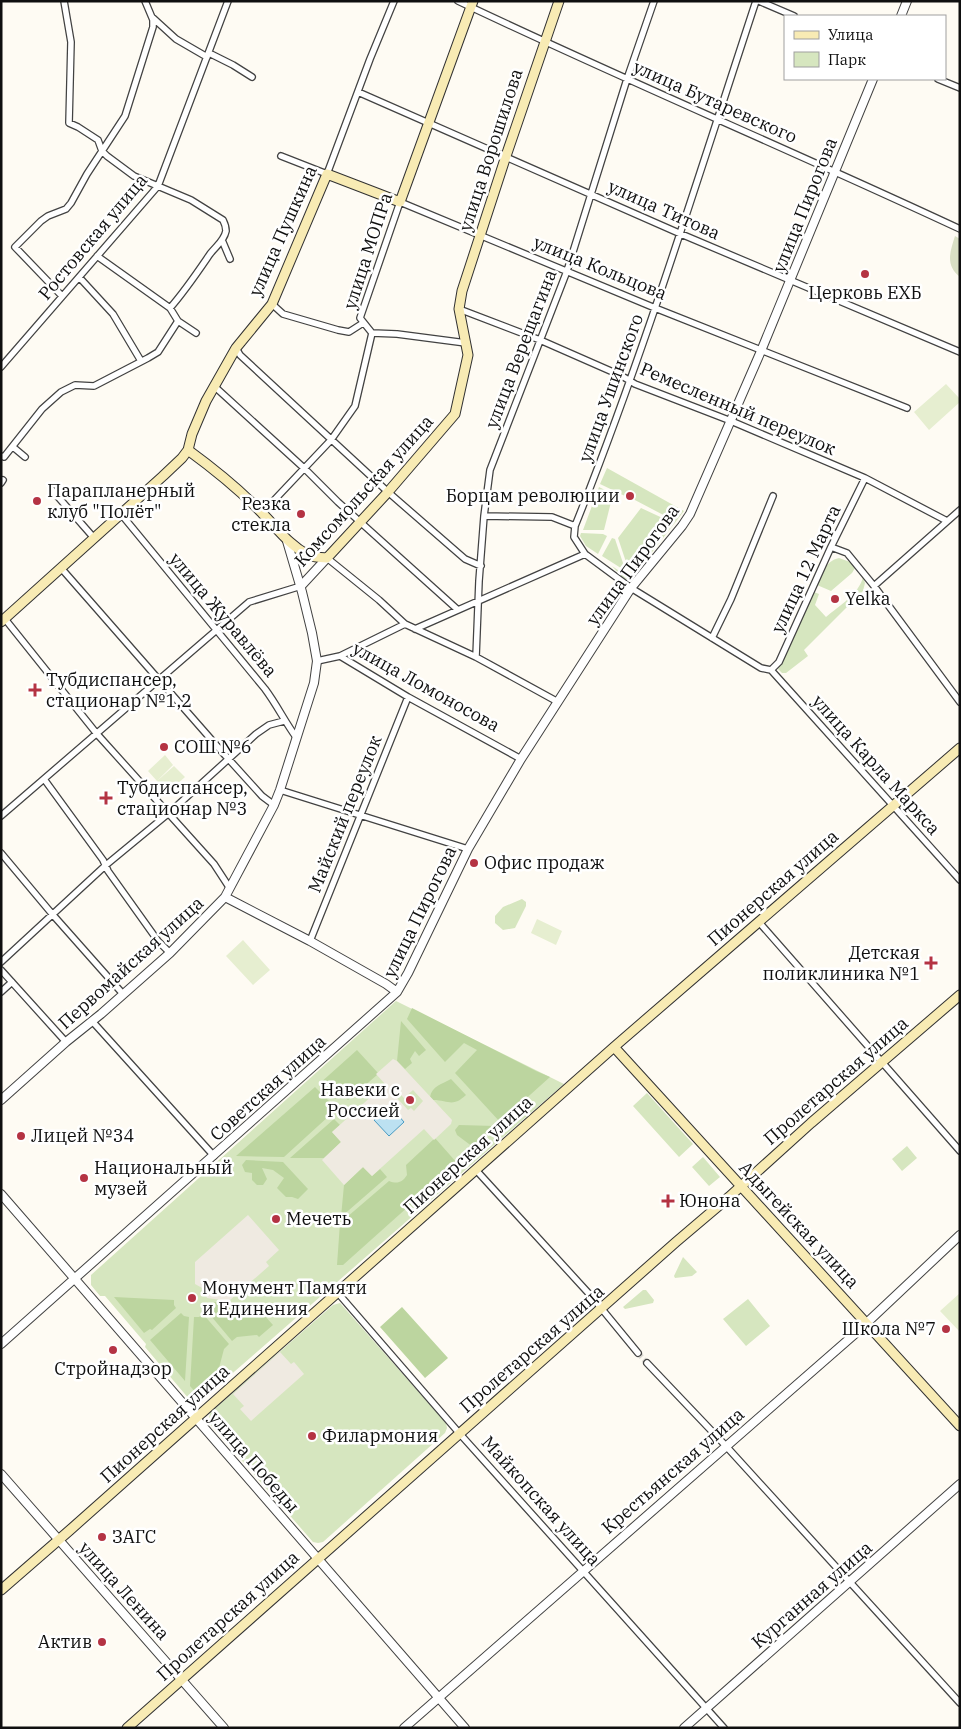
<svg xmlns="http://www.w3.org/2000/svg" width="961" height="1729" font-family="'IBM Plex Serif',serif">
	<rect width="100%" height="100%" fill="#fefbf3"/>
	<path fill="#d6e6bf" d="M607,468l77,43 -52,67 -4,2 -6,-3 -10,-11 16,11 53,-66 -2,-1 -8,9 -38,-20 3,-5 -7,-4 -4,6 -25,-12z
		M599,487l14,7 -9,36h-21z
		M641,508l28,13 -40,50 -11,-33z
		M581,533l22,1 4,2 -9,18 -12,-8 -6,-10z
		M612,538l3,1 10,30 -1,1 -22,-14z
		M839,558l11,4 5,6 -3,5 -21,18 -14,-6c5,-11 8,-24 22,-27z
		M863,577l2,6 -2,8 -59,59 4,6 -22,17h-4l-4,-4 36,-77 5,2 -4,11 11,12c13,-11 33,-23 37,-40z
		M522,899l4,3v4l-11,22 -12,2 -8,-7v-7l8,-9z
		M396,1001l168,83 -369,322 -50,-59 1,-3 -41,-48h-5l-9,-11v-10z
		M647,1093l46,51 -14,13 -46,-51z
		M907,1146l10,12 -15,13 -10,-12z
		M703,1157l17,20 -11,9 -17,-19z
		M683,1257l14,15 -5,4 -17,2 -1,-2z
		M643,1290h3l8,10 -1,3 -28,6 -2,-2z
		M748,1299l22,27 -24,20 -23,-27z
		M340,1303l106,120 1,5 -2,5 -122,109 -5,1 -5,-1 -103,-118 -1,-6 1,-5 123,-108z"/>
	<path fill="#bcd59f" d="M412,1008l124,63 14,6 -50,45 -45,-49 22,-23 -13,-7 -19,19 -38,-43z
		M401,1021l25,29 -7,6 -4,-5 -5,8 2,4 -7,6 -8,-8z
		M357,1050l21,23 -1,2 -29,25 -4,-3 -11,2 -14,-15z
		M451,1079l15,16c-14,13 -17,5 -33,5l-3,-3c2,-11 12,-13 21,-18z
		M315,1087l15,15 -2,4 1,10 -45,41 -48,-1z
		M334,1119l6,6 -8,7 9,10 -17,16h-34z
		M459,1125l36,1 -22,21 -16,-12 -2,-5z
		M435,1138l22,25 -114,102h-6l3,-42 49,-42c8,3 13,2 18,-6l-1,-10z
		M246,1160l37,2 25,27 -10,10 -6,-2h-6l-9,-9 7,-10 -11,-8 -11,-2 5,11 -4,6h-6l-5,-5v-7l-7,-1 -3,-7z
		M363,1167l9,9 8,-7 7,8 -46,40 3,-32z
		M114,1297l60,3v5l2,3 -24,22 -2,-1 -6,4z
		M215,1302l40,3 18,20 -14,12 -2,-2 -20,2 -5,4 -26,-31z
		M402,1307l46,51 -23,20 -45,-51z
		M181,1313l3,3 5,1 -4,64 -35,-41z
		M203,1314l26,30 -5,5 -5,19 3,3 -26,22 -6,-7 4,-69h5z"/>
	<path fill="#d9dfc4" d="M955,236l5,3v38c-15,-12 -10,-25 -5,-41z"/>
	<path fill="#e6eed0" d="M946,384l14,15v3l-31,28 -15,-18z
		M165,755l8,10 -16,16 -9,-10z
		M174,766l11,11 -18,16 -10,-12z
		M537,919l25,12 -6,14 -25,-12z
		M243,940l27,30 -17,15 -27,-29z
		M960,1293v39l-20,-21z"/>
	<path fill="#efeae1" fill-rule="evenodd" d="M393,1059l4,2 55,59 -1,4 -17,16 -10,-11 -52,47 -9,-9 -19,18 -22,-25 19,-18 -9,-10 53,-48 -9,-10zM413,1090l10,11 -9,10 -3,-3 -3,2 -11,-12 4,-3 3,3z
		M248,1215l31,35 -13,12 3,4 -40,35 -22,-3 -3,-9 -9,-5v-22z
		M280,1352l11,12 3,-2 10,12 -53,47 -11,-12 4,-3 -11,-12z"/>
	<path fill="#bce1f1" stroke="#499bc2" d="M390,1106l14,16 -15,14 -15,-16z"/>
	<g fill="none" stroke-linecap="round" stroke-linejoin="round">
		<path stroke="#dad8d1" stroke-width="5.5" stroke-dasharray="5.5 3" stroke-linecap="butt" d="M638,1353l9,10"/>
		<defs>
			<path id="minor" d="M64,1l7,41 -2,81 9,4 20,13 4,11 5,5 27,20 57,24 32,20c2,4 3,7 3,11 -2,10 -10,15 -16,23 -13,19 -25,37 -40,54
				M458,1c166,79 335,150 502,228
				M756,1c-58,176 -112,353 -181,525l-1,11 11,17 46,34 130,80 10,2
				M759,1l35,15
				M153,18l23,21 31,18
				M209,53l24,12 19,12
				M938,79l22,9
				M358,92l323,142 279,118
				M281,156l46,18 43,-115 24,-58
				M222,240l8,19
				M97,256l73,52 8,13 18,12
				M79,277l34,37 28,47
				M62,296l-47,-49 26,-26 7,-5 18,-7 5,-6 16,-29 38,-58 28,-89v-7l-8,-19
				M272,304l11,10 55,16 11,2 14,-9
				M459,309l81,31 82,36 13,8 96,37 134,57 82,43
				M372,333l25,1 69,9
				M236,348l4,7 148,137 77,67 16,7
				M1,367l157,-181 70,-185
				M214,386l91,83 33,33 120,108
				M13,447l12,10
				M1,456l3,1 38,-48 19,-17 14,-7 19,1 54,-28 10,-6 20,-31
				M1,483l2,-3
				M52,490l42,48
				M262,513l69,-73 24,-34 17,-73 -12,-15 40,-116 255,106 252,100
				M121,514l144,175c12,16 20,33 31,48
				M484,516l68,1 23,9
				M831,547l16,6 27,33 86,116
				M327,558l52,42 26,24 71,33 82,45
				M61,568l163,186 38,42 12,9
				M874,586l86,-76
				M5,619l92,115 117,130 15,23
				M415,629l170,-75
				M712,638l19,-39 42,-103
				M340,656l65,-32
				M476,657l3,-76 5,-65 6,-46 77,-199 60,-192 27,-78
				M317,661l23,-5 68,41 113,62
				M771,670l189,210
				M771,670l8,-8 52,-115 34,-69
				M44,779l59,81 5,11 50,70 12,12
				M280,790l188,59
				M1,816l248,-214 52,-16
				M1,853l52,62 70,79
				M758,921l202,230
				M310,941l98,-244
				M1,962l105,-97 63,-52 87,-79 13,-9 15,-4
				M1,970l65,72
				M1,992l11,-10
				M92,1021l122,135
				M476,1170l116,127 46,56
				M337,1292l123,142 264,294
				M647,1363l78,82 235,258"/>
			<path id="tertiary" d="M901,16l6,-15
				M301,586l26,-28
				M225,897l85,44 76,43 11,8
				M1,1100l65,-58 35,-28 69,-61 55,-56 49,-92 6,-15 34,-107 3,-22 -5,-28 -10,-41 -15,-51
				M1,1194l464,534
				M1,1344l396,-352 11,-19 60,-124 53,-90 110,-171 51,-62 8,-12 71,-163 112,-272
				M1,1474l223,254
				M404,1728l452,-395 104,-98
				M684,1728l276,-244"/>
			<path id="secondary" d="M188,450c26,19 52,40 74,63 15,15 27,32 46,42 6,3 13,2 19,3l61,-66 67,-78 13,-59 -9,-46 3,-18 44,-135 53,-155
				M1,622l162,-146 19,-18 6,-8 4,-16 14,-33 30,-53 36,-44 55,-130 73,28 73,-201
				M614,1047l346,379
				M1,1590l69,-60 544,-483 346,-299
				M127,1728l549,-486 53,-45 82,-74 149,-128"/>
		</defs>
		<use href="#minor" stroke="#424242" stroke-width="8"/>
		<use href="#tertiary" stroke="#424242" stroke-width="10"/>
		<use href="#secondary" stroke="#313131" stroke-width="11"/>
		<use href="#minor" stroke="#fff" stroke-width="5.5"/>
		<use href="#tertiary" stroke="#fff" stroke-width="8"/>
		<use href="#secondary" stroke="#f8ebb4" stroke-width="9"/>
	</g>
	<g fill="#b43343" stroke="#fff" stroke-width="2">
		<circle cx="865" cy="274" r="5"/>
		<circle cx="630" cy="496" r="5"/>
		<circle cx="37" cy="501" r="5"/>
		<circle cx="301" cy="514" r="5"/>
		<circle cx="835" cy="599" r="5"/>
		<path d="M32.5 682.5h5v5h5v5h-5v5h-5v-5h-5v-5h5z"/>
		<circle cx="164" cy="747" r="5"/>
		<path d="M103.5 790.5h5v5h5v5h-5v5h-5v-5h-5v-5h5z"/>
		<circle cx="474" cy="863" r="5"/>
		<path d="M928.5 955.5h5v5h5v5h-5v5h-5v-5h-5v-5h5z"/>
		<circle cx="410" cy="1100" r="5"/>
		<circle cx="21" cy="1136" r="5"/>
		<circle cx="84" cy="1178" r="5"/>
		<path d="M665.5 1193.5h5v5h5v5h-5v5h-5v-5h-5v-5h5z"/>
		<circle cx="276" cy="1219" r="5"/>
		<circle cx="192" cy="1298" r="5"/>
		<circle cx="946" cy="1329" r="5"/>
		<circle cx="113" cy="1350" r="5"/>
		<circle cx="312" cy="1436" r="5"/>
		<circle cx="102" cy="1537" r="5"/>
		<circle cx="102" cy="1642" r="5"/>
	</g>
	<g text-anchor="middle" stroke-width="5" stroke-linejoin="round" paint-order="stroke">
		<g font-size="18" fill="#0f0f0f" stroke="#fff">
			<text transform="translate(715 102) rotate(24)" y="6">улица Бутаревского</text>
			<text transform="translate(491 150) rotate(-72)" y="6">улица Ворошилова</text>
			<text transform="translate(805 205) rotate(-68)" y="6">улица Пирогова</text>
			<text transform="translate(664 210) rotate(24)" y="6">улица Титова</text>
			<text transform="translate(283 231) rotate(-66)" y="6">улица Пушкина</text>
			<text transform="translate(93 237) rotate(-50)" y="6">Ростовская улица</text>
			<text transform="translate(368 251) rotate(-72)" y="6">улица МОПРа</text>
			<text transform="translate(600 268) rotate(22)" y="6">улица Кольцова</text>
			<text transform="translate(521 349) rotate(-69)" y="6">улица Верещагина</text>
			<text transform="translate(611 388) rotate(-70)" y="6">улица Ушинского</text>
			<text transform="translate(738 409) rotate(23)" y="6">Ремесленный переулок</text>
			<text transform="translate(364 491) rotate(-48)" y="6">Комсомольская улица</text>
			<text transform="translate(633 565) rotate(-54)" y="6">улица Пирогова</text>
			<text transform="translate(806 569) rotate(-65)" y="6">улица 12 Марта</text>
			<text transform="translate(223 615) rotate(50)" y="6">улица Журавлёва</text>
			<text transform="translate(426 687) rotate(29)" y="6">улица Ломоносова</text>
			<text transform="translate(876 765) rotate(48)" y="6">улица Карла Маркса</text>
			<text transform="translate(345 814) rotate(-68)" y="6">Майский переулок</text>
			<text transform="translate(773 888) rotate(-41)" y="6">Пионерская улица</text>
			<text transform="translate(420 912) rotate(-64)" y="6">улица Пирогова</text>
			<text transform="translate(131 963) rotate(-42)" y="6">Первомайская улица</text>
			<text transform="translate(836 1081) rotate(-41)" y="6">Пролетарская улица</text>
			<text transform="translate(268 1088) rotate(-42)" y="6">Советская улица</text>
			<text transform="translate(468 1155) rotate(-42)" y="6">Пионерская улица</text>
			<text transform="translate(799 1225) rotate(47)" y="6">Адыгейская улица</text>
			<text transform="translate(532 1349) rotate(-41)" y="6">Пролетарская улица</text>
			<text transform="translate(165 1424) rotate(-42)" y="6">Пионерская улица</text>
			<text transform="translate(254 1462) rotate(49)" y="6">улица Победы</text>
			<text transform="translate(673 1471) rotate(-41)" y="6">Крестьянская улица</text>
			<text transform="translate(541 1501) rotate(48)" y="6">Майкопская улица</text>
			<text transform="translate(124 1591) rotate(48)" y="6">улица Ленина</text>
			<text transform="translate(812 1595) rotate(-41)" y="6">Курганная улица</text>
			<text transform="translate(228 1616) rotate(-42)" y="6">Пролетарская улица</text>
		</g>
		<g font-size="18" fill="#0f0f0f" stroke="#fff" text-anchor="start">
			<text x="865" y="299" text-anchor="middle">Церковь ЕХБ</text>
			<text x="47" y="497">Парапланерный<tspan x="47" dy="21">клуб "Полёт"</tspan></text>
			<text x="620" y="502" text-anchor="end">Борцам революции</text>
			<text x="291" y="510" text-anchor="end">Резка<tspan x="291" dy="21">стекла</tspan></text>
			<text x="845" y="605">Yelka</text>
			<text x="46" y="686">Тубдиспансер,<tspan x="46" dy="21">стационар №1,2</tspan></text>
			<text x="174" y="753">СОШ №6</text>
			<text x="117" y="794">Тубдиспансер,<tspan x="117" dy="21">стационар №3</tspan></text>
			<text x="484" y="869">Офис продаж</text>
			<text x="920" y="959" text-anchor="end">Детская<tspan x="920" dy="21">поликлиника №1</tspan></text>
			<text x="400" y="1096" text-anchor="end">Навеки с<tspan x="400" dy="21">Россией</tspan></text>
			<text x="31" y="1142">Лицей №34</text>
			<text x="94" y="1174">Национальный<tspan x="94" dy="21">музей</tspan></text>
			<text x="679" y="1207">Юнона</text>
			<text x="286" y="1225">Мечеть</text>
			<text x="202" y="1294">Монумент Памяти<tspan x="202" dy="21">и Единения</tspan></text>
			<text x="936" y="1335" text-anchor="end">Школа №7</text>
			<text x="113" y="1375" text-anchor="middle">Стройнадзор</text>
			<text x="322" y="1442">Филармония</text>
			<text x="112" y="1543">ЗАГС</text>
			<text x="92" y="1648" text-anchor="end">Актив</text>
		</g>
	</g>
	<rect width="961" height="1729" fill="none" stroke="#0f0f0f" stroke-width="5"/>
	<rect x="784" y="15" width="162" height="65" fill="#ffffff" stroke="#9f9f9f"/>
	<rect x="794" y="31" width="25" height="8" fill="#f8ebb4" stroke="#9f9f9f"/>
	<text x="828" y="40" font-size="15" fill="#0f0f0f">Улица</text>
	<rect x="794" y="52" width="25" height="15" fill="#d6e6bf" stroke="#9f9f9f"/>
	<text x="828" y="65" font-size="15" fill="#0f0f0f">Парк</text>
</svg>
